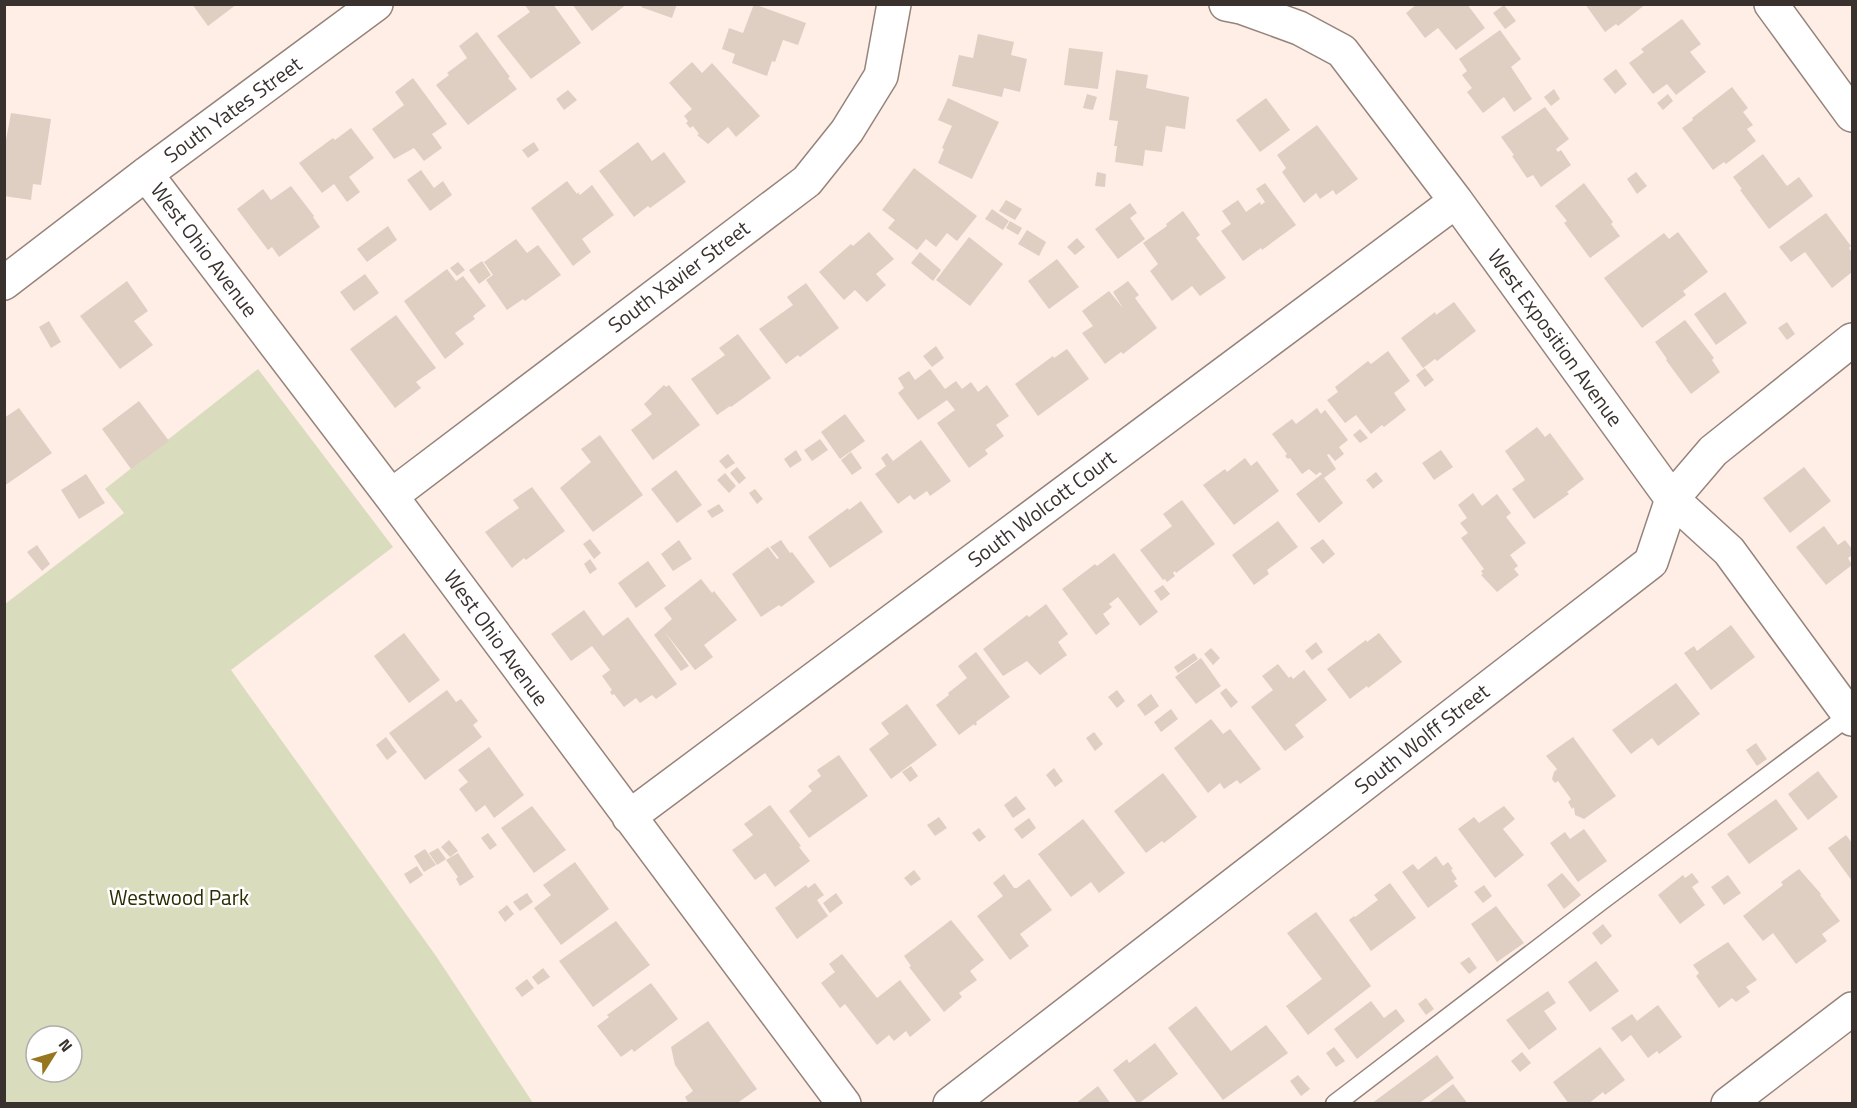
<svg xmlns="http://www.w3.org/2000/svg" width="1857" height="1108" font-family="'Titillium Web',sans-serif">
	<rect width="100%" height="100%" fill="#feeee6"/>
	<path fill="#d9dcbd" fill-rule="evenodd" d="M258,369l135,178 -162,123 205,286 97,147h-528v-499l119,-91 -19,-24zM36,1036h36v36h-36z"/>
	<path fill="#dfcec2" d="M192,4h45l-29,22z
		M524,4h29l28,39 -50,36 -34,-43 33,-24z
		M572,4h55l-35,27z
		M642,4h35l-5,14 -31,-11z
		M754,4l52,19 -8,22 -15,-5 -8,22 -3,-1 -5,15 -35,-13 3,-9 -13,-5 7,-21 14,5z
		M1417,4h50l18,24 -29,22 -18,-22 -13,10 -19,-25z
		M1585,4h61l-28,22 -2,-2 -11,8z
		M1504,5l12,16 -11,8 -12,-16z
		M1682,19l19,25 -11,8 16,20 -30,23 -9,-11 -14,10 -24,-31 15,-11 -3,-3z
		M1500,30l21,29 -10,8 21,32 -18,13 -10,-15 -21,16 -16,-21 5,-4 -10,-13 5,-4 -8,-12z
		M477,32l33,45 -2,1 9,11 -49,36 -32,-40 13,-10 -2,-2 20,-15 -8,-12z
		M978,34l36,8 -3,13 16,4 -7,33 -16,-4 -2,9 -50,-11 7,-31 14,3z
		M1069,48l34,4 -5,37 -34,-4z
		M692,62l10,11 10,-10 48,53 -24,21 -8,-10 -20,17 -11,-9 2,-1 -6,-8 -3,2 -4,-5 2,-2 -4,-5 8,-7 -23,-26z
		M1616,69l11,15 -12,10 -12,-15z
		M1116,70l32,5 -2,13 43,9 -4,32 -19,-3 -4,26 -17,-2 -2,16 -28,-4 2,-16h-3l4,-25 -9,-1z
		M413,78l34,46 -15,10 10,14 -18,13 -10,-13 -20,11 -22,-30 32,-24 -9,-13z
		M1732,87l16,21 -5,4 10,13 -6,4 9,12 -30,23 -2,-2 -11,8 -31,-42 11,-8 -1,-2z
		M1554,89l6,10 -9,7 -7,-9z
		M568,90l9,10 -13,10 -8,-11z
		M1087,94l10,3 -4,13 -10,-2z
		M1668,94l5,7 -10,9 -6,-7z
		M948,98l51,24 -27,57 -34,-16 6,-14 -2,-1 10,-22 -14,-6z
		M1266,98l24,32 -30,22 -24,-32z
		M1545,107l24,32 -13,10 2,3 3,-2 10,15 -30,22 -8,-12 -6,3 -15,-22 2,-1 -13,-18z
		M11,113l40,6 -10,66 -8,-1 -2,16 -27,-4v-56h2z
		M1317,125l41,54 -22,16 -3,-5 -13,9 -4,-6 -12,10 -22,-31 4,-4 -9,-13z
		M351,128l23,30 -25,19 11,15 -13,10 -13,-18 -12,9 -23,-30 34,-25 2,2z
		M534,142l5,8 -11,8 -6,-8z
		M638,142l14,19 12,-9 22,30 -36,26 -2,-2 -14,11 -35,-46z
		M1763,154l24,32 12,-9 14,19 -44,33 -29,-39 2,-1 -9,-12z
		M914,168l63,48 -20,25 -10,-8 -11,14 -10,-8 -9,11 -29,-22 7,-8 -13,-10z
		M421,170l13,18 9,-7 9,14 -22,16 -23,-31z
		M1097,172l9,2 -1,13 -10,-1z
		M1636,172l11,14 -10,8 -10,-15z
		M567,181l10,13 1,-2 2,3 12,-10 22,30 -32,24 9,13 -18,14 -42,-58z
		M1265,183l31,42 -34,25 -1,-2 -18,13 -22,-30 10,-7 -9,-13 16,-11 8,12 14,-10 1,3 4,-3 -9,-13z
		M1584,183l29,39 -2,2 9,12 -30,22 -26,-35 3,-2 -12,-15z
		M291,186l23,30 -1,1 7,10 -41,30 -7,-10 -4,3 -31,-41 26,-20 8,11z
		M1006,200l16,9 -7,11 -16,-9z
		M1130,203l7,10 -7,5 15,21 -27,20 -23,-30z
		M992,209l17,12 -6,9 -18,-11z
		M1183,211l17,24 -4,3 30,40 -26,18 -8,-10 -20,15 -22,-30 8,-7 -15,-21 24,-17 -1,-2z
		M1826,213l25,33 -2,2 3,5v19l-20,16 -27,-36 -14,10 -12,-15z
		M1010,221l12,7 -4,7 -12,-7z
		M388,226l9,14 -30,22 -10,-13z
		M1027,230l19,12 -7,14 -21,-12z
		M869,232l25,27 -18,15 10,11 -19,17 -12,-12 -11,10 -25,-28 32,-28 2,2z
		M1678,232l30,40 -25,19 3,4 -44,33 -38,-50 60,-45 5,6z
		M969,237l34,27 -33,42 -34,-26z
		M1077,238l8,9 -10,8 -8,-8z
		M516,239l11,14 11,-8 23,30 -36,26 -2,-2 -16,11 -21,-30 7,-5 -9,-13z
		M920,252l21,18 -8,11 -22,-18z
		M1057,259l22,28 -30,22 -21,-28z
		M482,261l9,14 -12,9 -10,-14z
		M458,262l7,8 -8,6 -7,-8z
		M447,269l9,12 7,-5 23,30 -13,10 2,3 -20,14 9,11 -19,15 -41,-58z
		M365,274l14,19 -25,18 -14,-19z
		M127,281l21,30 -14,10 19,24 -33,24 -40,-53z
		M1128,281l11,14 -4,3 22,30 -34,26 -2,-2 -16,12 -23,-31 11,-7 -11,-15 27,-20 14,17 -10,-16z
		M806,283l33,45 -39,29 -2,-2 -12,9 -27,-35 34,-24 -6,-8z
		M1725,292l22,31 -31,22 -22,-31z
		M1454,302l22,29 -39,30 -2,-2 -12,9 -22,-30 34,-26 1,3z
		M396,315l40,53 -20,14 5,6 -26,20 -45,-59z
		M1685,320l29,38 -2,2 8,12 -29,22 -25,-34 1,-1 -12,-17z
		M49,321l12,21 -10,6 -12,-21z
		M1787,322l8,12 -8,6 -9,-12z
		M738,334l33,44 -40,29 -1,-1 -13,9 -26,-36 34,-24 -6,-7z
		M936,346l8,12 -12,9 -9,-11z
		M1067,349l22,30 -51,37 -23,-32 38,-28 1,2z
		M1388,351l22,30 -16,12 12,17 -22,17 -2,-2 -11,9 -15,-19 -11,8 -18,-23 11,-8 -3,-5 33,-26 3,3z
		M1425,368l9,12 -9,7 -9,-12z
		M930,369l15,20 11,-8 6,8 9,-7 7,10 9,-7 22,31 -13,9 8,11 -19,14 3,4 -19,14 -32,-45 18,-13 -8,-10 -29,20 -20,-27 6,-5 -6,-10 11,-7 6,9z
		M664,385l2,2 3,-2 31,40 -47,35 -22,-30 21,-16 -8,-10z
		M139,401l30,40 -38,28 -29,-40z
		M19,408l33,45 -48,33v-68z
		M1317,408l4,6 4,-4 23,30 -9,7 5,7 -9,7 -6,-7 -2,1 9,14 -12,9 19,25 -24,20 -23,-29 26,-20 -2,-2 -4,3 -7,-6 -7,5 -12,-16 -2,1 -3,-3 2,-2 -15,-20 20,-15 4,5z
		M845,414l20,27 -25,18 -19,-27z
		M1537,427l8,10 5,-4 34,46 -17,13 2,2 -35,25 -22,-30 13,-9 -20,-29z
		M1360,429l8,9 -8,5 -7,-8z
		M600,435l43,60 -50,37 -33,-44 31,-26 -10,-13z
		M820,439l8,11 -16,11 -8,-11z
		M921,440l30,41 -21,15 -3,-5 -13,9 -4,-5 -12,9 -23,-30 11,-8 -5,-8 6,-5 6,8z
		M796,450l6,10 -12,8 -6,-9z
		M1441,450l12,17 -19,13 -12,-17z
		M851,452l11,16 -10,7 -11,-15z
		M728,454l7,9 -9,6 -7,-8z
		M1245,458l6,8 6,-5 22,30 -45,34 -31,-40 22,-16 2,3z
		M737,467l9,11 -7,6 -9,-11z
		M1804,467l27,34 -41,32 -27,-35z
		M676,470l26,35 -25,18 -26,-34z
		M1376,472l7,9 -10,8 -7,-9z
		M725,473l11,13 -7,7 -12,-13z
		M86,474l19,29 -26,16 -18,-29z
		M532,487l33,44 -39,29 -2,-2 -12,10 -27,-36 34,-24 -6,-8z
		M755,489l8,10 -6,5 -8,-11z
		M1473,493l9,13 15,-12 14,19 -5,4 20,26 -16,12 8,11 -4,3 5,6 -22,17 -16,-17 2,-1 -2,-3 3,-2 -23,-31 7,-5 -8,-10 7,-5 -9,-13z
		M1182,500l33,44 -39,29 -1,-2 -2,2 2,3 -8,6 -2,-3 -2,1 -23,-30 32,-24 -9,-12z
		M861,501l22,31 -53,36 -22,-31 40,-29 1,2z
		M719,504l5,7 -12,7 -5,-7z
		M1278,521l20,26 -31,23 2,4 -15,11 -22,-30z
		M1824,526l14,19 7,-5 7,9v6l-4,3 4,7 -26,20 -30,-38z
		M590,539l11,14 -7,6 -11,-15z
		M1323,539l12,15 -12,10 -13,-16z
		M679,540l13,19 -19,12 -12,-17z
		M781,540l9,13 2,-1 23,30 -34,25 -2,-2 -18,12 -29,-43 36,-27 9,12 2,-1 -9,-11z
		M37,545l13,19 -8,7 -15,-19z
		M1114,553l44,59 -18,14 -22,-29 -9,7 3,3 -9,7 7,10 -14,11 -34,-46 33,-25 2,2z
		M590,559l7,10 -7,5 -6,-10z
		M648,561l18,25 -30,22 -18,-25z
		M701,579l11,14 2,-2 23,29 -33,25 9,12 -18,13 -31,-39 25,35 -8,5 -27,-36 18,-16 -8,-11z
		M1163,585l7,9 -9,7 -7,-10z
		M1046,604l22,30 -10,8 9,13 -27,20 -13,-14 -24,15 -20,-27 44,-34 2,2z
		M584,610l19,26 25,-19 49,67 -21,15 -4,-4 -12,8 -4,-5 -12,9 -10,-13 -2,1 -2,-3 2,-2 -10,-14 8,-6 -18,-24 -21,15 -20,-27z
		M1731,625l24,32 -44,33 -27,-37 10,-7 3,5z
		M404,633l36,47 -31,23 -35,-47z
		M1379,633l23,29 -34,26 -1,-2 -17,13 -23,-30 39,-29 1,2z
		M1316,642l7,10 -11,8 -7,-9z
		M1211,648l9,10 -7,7 -9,-11z
		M976,652l34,45 -34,25 1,2 -2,2 -1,-2 -15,11 -23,-30 13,-10 -1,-2 19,-15 -9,-12z
		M1194,653l4,6 -20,14 -4,-6z
		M1201,658l20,28 -25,18 -21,-27z
		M1278,664l11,14 2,-2 2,3 11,-9 23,30 -32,25 9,12 -19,14 -34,-44 22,-17 -11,-14z
		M1676,683l24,31 -42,32 -6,-8 -21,16 -19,-24z
		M1226,688l12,14 -7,6 -11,-15z
		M447,690l9,12 5,-3 17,22 -5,4 9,12 -57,43 -36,-47z
		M1117,690l8,11 -8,7 -9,-11z
		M1151,694l8,12 -14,10 -8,-11z
		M907,704l30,41 -46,34 -22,-30 20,-15 -8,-11z
		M1171,709l7,10 -17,13 -7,-10z
		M1211,719l12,15 7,-5 31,40 -21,15 -3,-4 -13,9 -4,-6 -12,10 -34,-45z
		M1094,732l9,12 -8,7 -9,-13z
		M386,737l11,15 -10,8 -11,-15z
		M1573,737l43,59 -32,23 -9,-4 -1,-8 -2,2 -4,-7 3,-3 -13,-18 -3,2 -3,-4 2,-7 3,-3 -11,-13z
		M1756,743l11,16 -10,7 -11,-16z
		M489,747l35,48 -30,23 -9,-13 -9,7 -17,-23 9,-7 -10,-12z
		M839,755l29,41 -59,42 -20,-27 23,-20 -4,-5 13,-10 -4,-6z
		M911,766l7,10 -8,6 -8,-10z
		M1054,768l9,13 -8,6 -9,-12z
		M1818,771l20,26 -30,23 -20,-26z
		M1163,773l34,44 -33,26 -2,-2 -16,12 -32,-42z
		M1016,796l10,13 -13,9 -9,-13z
		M1776,799l22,30 -49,35 -22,-30z
		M770,805l31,41 -2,1 11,14 -35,26 -10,-14 -10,7 -23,-30 21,-15 -9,-11z
		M532,806l34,44 -32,23 -33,-45z
		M1504,806l11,13 -12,10 21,26 -29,23 -37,-49 16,-12 5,6z
		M939,817l8,11 -12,8 -8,-11z
		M1029,818l7,10 -14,11 -8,-10z
		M1083,819l42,54 -26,20 -8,-11 -20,15 -33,-43z
		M979,828l7,9 -7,5 -7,-9z
		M1584,829l23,32 -29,21 -28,-39 15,-11 5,7z
		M488,833l9,12 -7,5 -9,-12z
		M1846,835l6,8v38l-24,-33z
		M449,840l9,11 -8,6 -9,-10z
		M438,848l8,11 -9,6 -8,-12z
		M425,849l11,16 -12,7 -10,-16z
		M458,853l16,24 -14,9 -4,-7 2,-2 -12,-17z
		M1436,856l7,10 5,-4 5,7 -2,1 6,9 -3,2 4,5 -30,22 -26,-36 11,-8 5,6z
		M575,862l34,47 -48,36 -27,-37 17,-13 -8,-10z
		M417,866l6,9 -13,9 -6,-10z
		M1799,869l22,25 -1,1 20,26 -18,13 5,7 -31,23 -23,-31 -10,8 -20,-25 40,-31 -2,-3z
		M914,870l7,9 -10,7 -7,-8z
		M1562,873l19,22 -17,14 -17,-24z
		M1692,873l7,9 -7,5 13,18 -25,19 -22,-29 25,-20 2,3z
		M1004,874l10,14h3l12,-9 23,31 -32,24 9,12 -19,14 -33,-44 26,-20 -10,-13z
		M1728,875l13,18 -17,12 -13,-18z
		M815,883l9,12 -7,5 11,16 -31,23 -22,-31 31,-23 2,3z
		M1390,883l26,35 -45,33 -22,-31 5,-4 1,1 23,-17 -4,-5z
		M1484,885l8,11 -9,7 -9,-11z
		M527,893l6,9 -13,9 -7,-9z
		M836,893l7,10 -13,10 -7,-10z
		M507,905l7,9 -9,8 -7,-10z
		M1496,906l28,37 -27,19 -26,-38z
		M1316,912l55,74 -63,49 -22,-29 36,-27 -35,-46z
		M951,920l33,40 -14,11 7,9 -18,13 3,4 -18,15 -35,-45 2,-1 -7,-10z
		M616,921l34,44 -57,42 -34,-46z
		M1603,924l9,12 -11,9 -9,-12z
		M1728,942l29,38 -11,7 4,5 -14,10 -4,-4 -13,10 -23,-32 3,-3 -6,-8z
		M842,954l35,44 23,-18 31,40 -21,17 -4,-6 -12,10 -5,-6 -12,10 -32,-41 -5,4 -19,-25 14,-11 -6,-8z
		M1469,957l8,11 -8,6 -9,-11z
		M1596,961l23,30 -29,21 -22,-30z
		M543,968l7,9 -12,8 -6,-8z
		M527,979l7,9 -12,9 -7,-9z
		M651,983l27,36 -44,33 -2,-3 -11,8 -24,-31 12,-9 -2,-2z
		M1548,991l8,12 -12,8 13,18 -28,21 -23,-30z
		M1426,998l8,11 -8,6 -8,-11z
		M1371,1001l13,17 12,-9 9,12 -48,38 -23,-30z
		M1658,1005l24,32 -23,17 -2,-3 -9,7 -17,-23 -9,7 -11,-14 21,-14 5,7z
		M1196,1006l35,45 35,-26 22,28 -65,47 -55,-72z
		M708,1021l49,68 -21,15h-47l-4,-7 8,-6 -18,-26 -4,-18z
		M1155,1043l23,31 -40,30 -25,-34 14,-11 2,4z
		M1334,1047l11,14 -9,6 -10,-14z
		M1600,1047l25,33 -20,15 -2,-3 -15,12h-19l-16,-22z
		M1522,1052l9,11 -11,9 -9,-11z
		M1437,1055l17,23 -36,26h-47z
		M1298,1075l12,14 -9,7 -11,-15z
		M1453,1084l15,20h-41z
		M1098,1086l13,18h-36z"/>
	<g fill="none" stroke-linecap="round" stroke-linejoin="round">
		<defs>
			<path id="lane" d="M1335,1104l267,-204 248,-185"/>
			<path id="street" d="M1226,4l15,3 58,21 43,23 114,150 216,298 57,52 123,168
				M1771,4l81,111
				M146,174l245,322 453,608
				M4,283l142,-109 230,-170
				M391,496l416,-315 40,-50 34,-55 13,-72
				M629,817l827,-616
				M950,1104l701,-542 21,-63 41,-48 139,-111
				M1728,1104l124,-95"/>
		</defs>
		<use href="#lane" stroke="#96847b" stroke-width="21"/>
		<use href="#street" stroke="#96847b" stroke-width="36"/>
		<use href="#lane" stroke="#fff" stroke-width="18"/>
		<use href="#street" stroke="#fff" stroke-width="33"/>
	</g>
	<g text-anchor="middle" stroke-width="5" stroke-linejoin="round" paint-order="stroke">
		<g font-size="21" fill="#39312d" stroke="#fff">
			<text transform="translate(233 110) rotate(-36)" y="7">South Yates Street</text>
			<text transform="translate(204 250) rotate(53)" y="7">West Ohio Avenue</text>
			<text transform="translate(679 277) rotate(-37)" y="7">South Xavier Street</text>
			<text transform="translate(1555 338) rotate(54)" y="7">West Exposition Avenue</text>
			<text transform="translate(1042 509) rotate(-37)" y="7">South Wolcott Court</text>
			<text transform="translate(496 638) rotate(54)" y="7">West Ohio Avenue</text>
			<text transform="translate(1422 739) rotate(-38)" y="7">South Wolff Street</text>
		</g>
		<g font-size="21" fill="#2c2d01" stroke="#fff">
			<text x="179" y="905">Westwood Park</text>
		</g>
	</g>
	<rect width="1857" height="1108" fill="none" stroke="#39312d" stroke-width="12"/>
	<g transform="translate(54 1054) rotate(53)"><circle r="28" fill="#ffffff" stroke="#b0adab" stroke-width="1.5"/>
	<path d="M0-4.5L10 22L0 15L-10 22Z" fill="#97761f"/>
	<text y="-9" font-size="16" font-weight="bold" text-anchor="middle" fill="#39312d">N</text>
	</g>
</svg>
